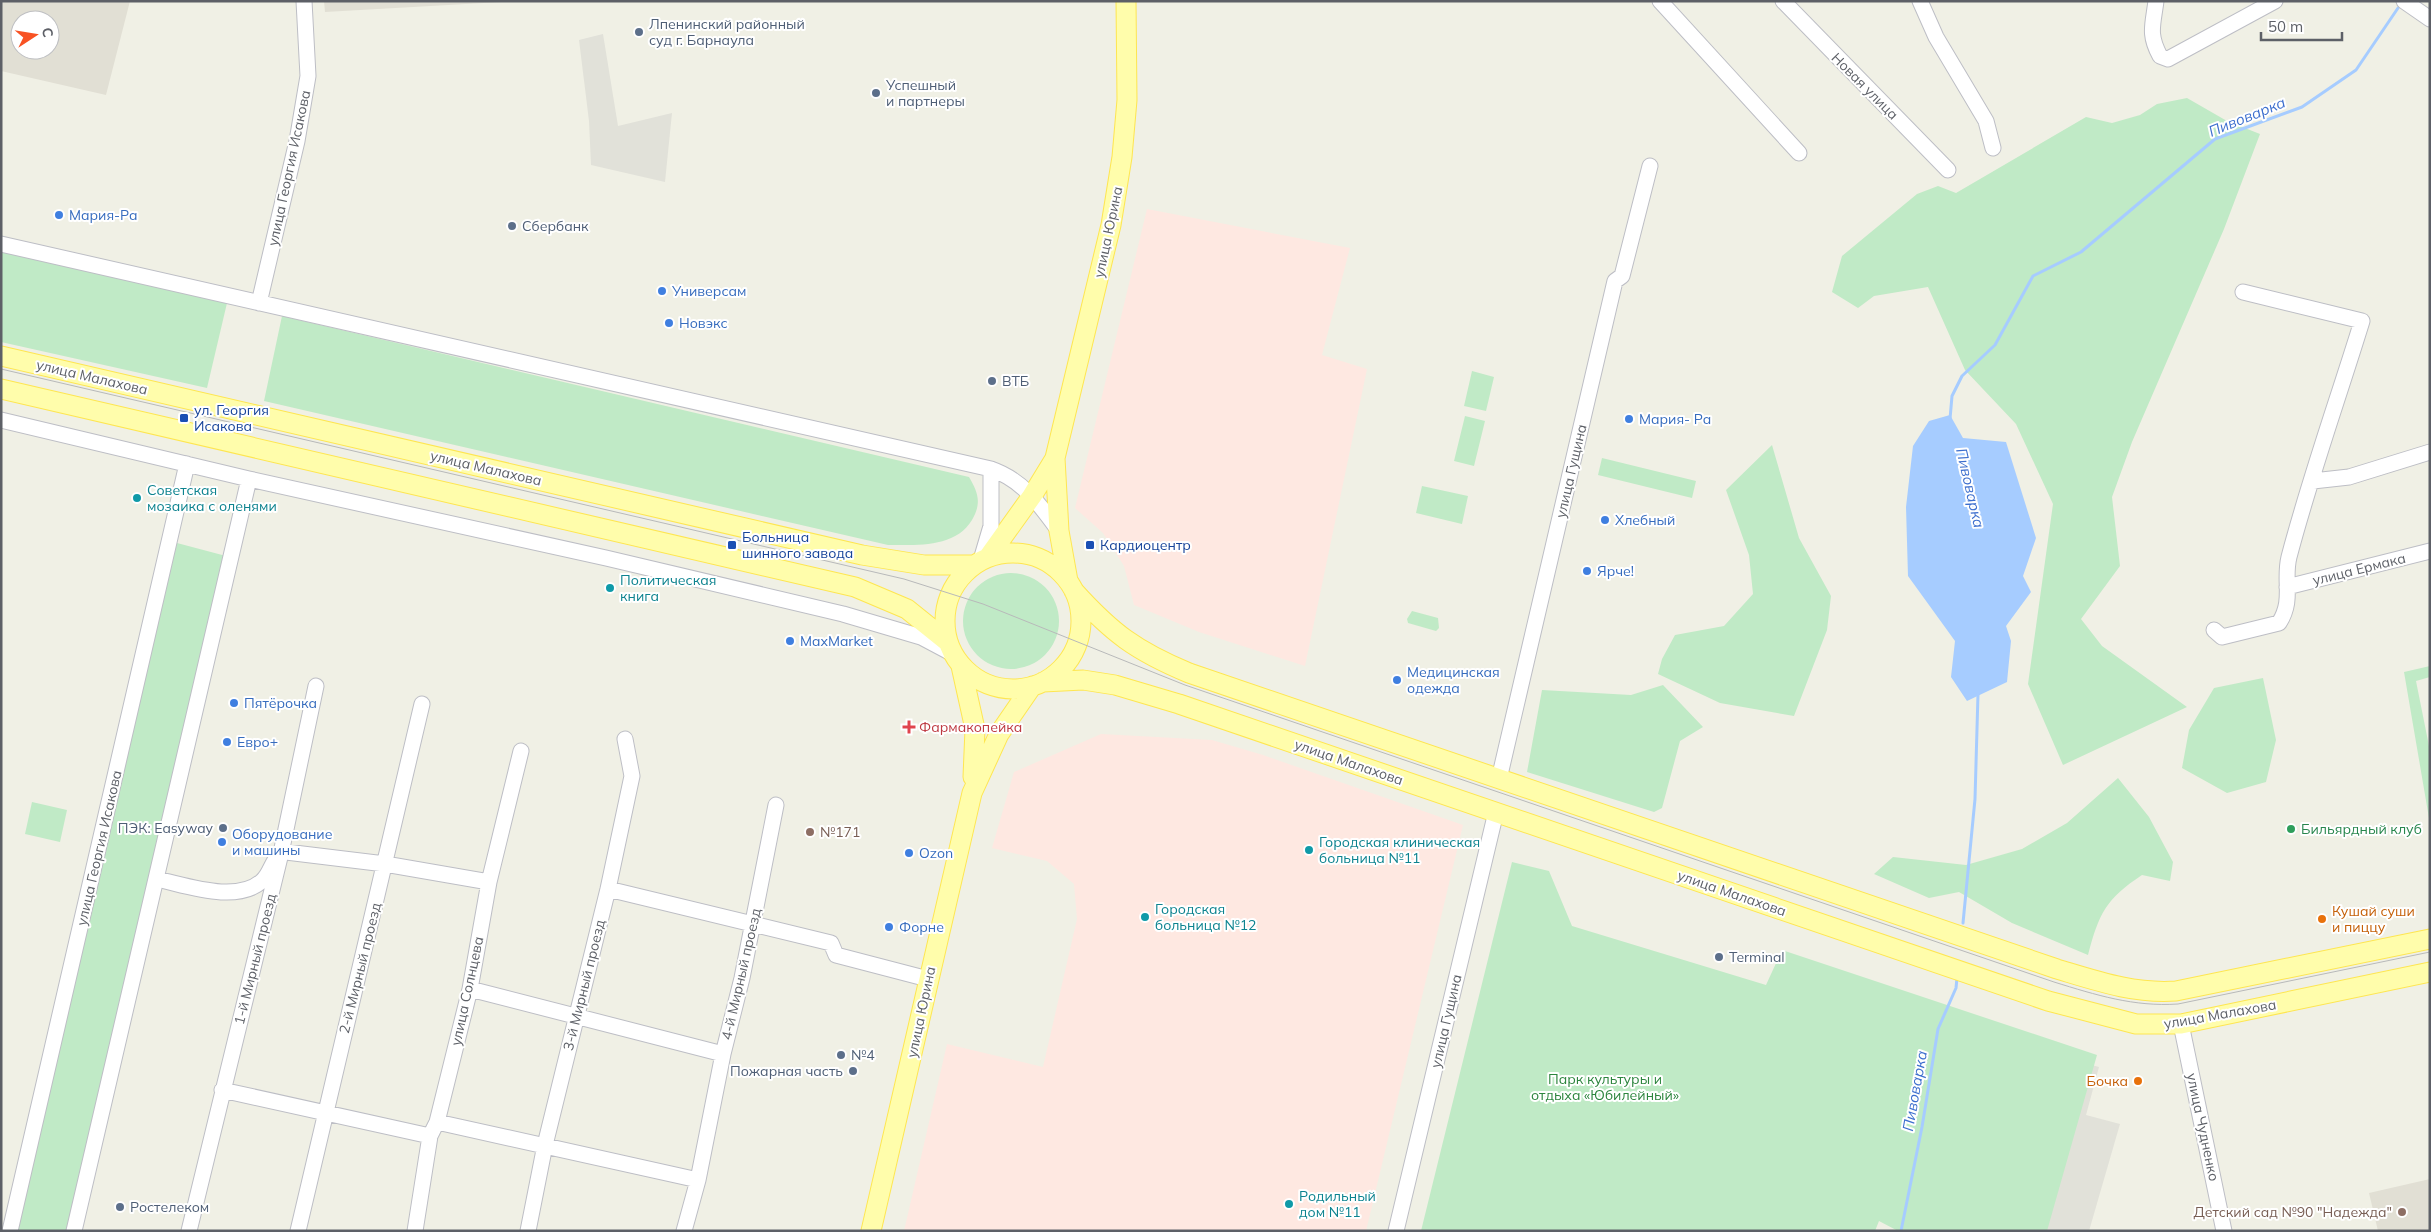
<svg xmlns="http://www.w3.org/2000/svg" width="2431" height="1232" font-family="Mulish,sans-serif">
	<rect width="100%" height="100%" fill="#f0f0e5"/>
	<path fill="#e1e1d9" d="M603,34l15,92 54,-13 -7,69 -74,-17 -2,-44 -10,-81z
		M2056,1055l43,12 -13,48 34,9 -31,107h-76z"/>
	<path fill="#e1dfd4" fill-rule="evenodd" d="M1,1h129l-24,94 -105,-24zM20,20h30v30h-30z
		M324,1h195l-194,11z
		M2430,1179v52h-52l-9,-38z"/>
	<path fill="#fee8e1" d="M1147,209l203,39 -28,107 45,14 -62,297 -106,-34 -65,-27 -10,-39 -21,-33 -28,-25z
		M1101,734l111,6 51,15 200,70 -97,406h-462l43,-187 96,23 34,-148 -3,-35 -27,-23 -55,-13 22,-76z"/>
	<path fill="#c0eac6" d="M2187,98l40,23 33,13 -36,95 -92,213 -20,55 8,69 -39,53 21,27 85,61 -124,58 -35,-81 25,-180 -37,-80 -51,-54 -37,-83 -54,9 -16,12 -26,-16 10,-36 75,-62 21,-8 18,7 130,-76 26,6 28,-8 17,-11z
		M1,252l226,51 -20,85 -206,-46z
		M282,316l687,161c9,15 13,26 3,43 -17,28 -55,25 -84,25l-624,-144z
		M1472,371l22,6 -8,34 -22,-5z
		M1465,416l20,5 -11,45 -20,-5z
		M1772,445l27,93 32,58 -4,34 -33,86 -74,-13 -62,-29 4,-15 13,-24 49,-9 29,-32 -4,-39 -23,-65z
		M1602,458l94,23 -4,17 -94,-23z
		M1422,486l46,10 -6,28 -46,-11z
		M177,543l49,13 -157,675h-52z
		M963 621a48 48 0 1 1 96 0a48 48 0 1 1-96 0Z
		M1412,611l26,7 1,10 -3,3 -28,-8 -1,-4z
		M2430,666v11l-14,4 14,70v73l-26,-152z
		M2263,678l13,62 -10,42 -39,11 -45,-25 7,-38 25,-42z
		M1663,685l40,42 -23,14 -18,67 -8,4 -127,-40 15,-82 89,5z
		M2118,778l31,39 24,45 -3,19 -28,-6c-36,24 -43,38 -54,80l-76,-32 -53,-31 -30,6 -55,-24 19,-17 73,8 56,-16 45,-26z
		M32,802l35,8 -7,32 -35,-8z
		M1512,862l37,9 23,55 194,59 16,-35 315,105 -50,176h-149l-19,-10 -4,10h-454z"/>
	<path fill="#a6ccff" d="M1950,415l13,23 43,4 30,96 -13,38 8,16 -25,34 5,15 -4,41 -40,19 -16,-24 4,-36 -47,-65 -2,-69 7,-61 16,-25z"/>
	<g fill="none" stroke-linecap="round" stroke-linejoin="round">
		<path stroke="#a6ccff" stroke-width="3" d="M1950,419l2,-23 10,-20 33,-31 38,-69 48,-24 134,-113 87,-32 54,-37 42,-62
			M1963,923l12,-124 3,-105
			M1901,1231l21,-104 16,-98 18,-41 1,-10"/>
		<defs>
			<path id="minor" d="M1660,1l139,152
				M1783,1l165,169
				M1920,1l16,36 50,84 7,27
				M2156,1c-3,24 -8,33 4,55l8,3 107,-58
				M2404,1l26,18
				M1,244l990,225c32,11 49,36 68,62
				M259,303l38,-162 11,-65 -4,-75
				M1,420l248,59 357,79 237,56 78,23 32,17
				M2313,481l36,-4 81,-25
				M981,560l10,-34v-57
				M2287,587l143,-36
				M2214,630l8,7 57,-14c15,-23 4,-42 10,-66 21,-80 49,-158 73,-236l-119,-29
				M1499,779l116,-498 7,-5 28,-110
				M156,879c30,6 80,25 106,2 10,-8 10,-26 24,-29l99,12 104,18
				M608,889l223,54 5,12 92,24
				M470,989l253,65
				M2181,1024l43,207
				M222,1090l208,46
				M437,1122l261,58
				M10,1231l177,-767
				M74,1231l175,-752
				M189,1231l92,-378 35,-167
				M298,1231l124,-527
				M415,1231l15,-95 7,-14 33,-133 19,-107 32,-131
				M528,1231l17,-86 63,-256 24,-113 -7,-37
				M684,1231l14,-51 25,-126 19,-76 34,-173
				M1396,1231l100,-419"/>
			<path id="major" d="M1,356l861,199 62,10h49
				M1,389l854,198 52,22 41,33
				M945 621a68 68 0 1 1 136 0a68 68 0 1 1-136 0Z
				M989,556l43,-60 22,-36
				M1068,581l-9,-50 -4,-73 56,-233 11,-68 5,-57 -1,-99
				M1074,591c38,42 62,60 115,82l868,296c40,12 77,25 119,22l254,-52
				M961,666l14,63 -2,48
				M1043,682l40,-2 32,5 64,19 869,297 88,23h45l249,-52
				M871,1231l101,-438 27,-59 33,-48"/>
		</defs>
		<use href="#minor" stroke="#bdbec5" stroke-width="17"/>
		<use href="#major" stroke="#fee651" stroke-width="21"/>
		<use href="#minor" stroke="#fff" stroke-width="15"/>
		<use href="#major" stroke="#fffdab" stroke-width="19"/>
		<path stroke="#b8b9ba" stroke-width="1" d="M1,369l903,210 79,25 202,81 869,297c42,13 80,25 124,22l252,-52"/>
	</g>
	<g fill="#5c6f8a" stroke="#fff" stroke-width="2">
		<circle cx="639" cy="32" r="5"/>
		<circle cx="876" cy="93" r="5"/>
		<circle cx="512" cy="226" r="5"/>
		<circle cx="992" cy="381" r="5"/>
		<circle cx="223" cy="828" r="5"/>
		<circle cx="1719" cy="957" r="5"/>
		<circle cx="841" cy="1055" r="5"/>
		<circle cx="853" cy="1071" r="5"/>
		<circle cx="120" cy="1207" r="5"/>
	</g>
	<g fill="#3f7fe0" stroke="#fff" stroke-width="2">
		<circle cx="59" cy="215" r="5"/>
		<circle cx="662" cy="291" r="5"/>
		<circle cx="669" cy="323" r="5"/>
		<circle cx="1629" cy="419" r="5"/>
		<circle cx="1605" cy="520" r="5"/>
		<circle cx="1587" cy="571" r="5"/>
		<circle cx="790" cy="641" r="5"/>
		<circle cx="1397" cy="680" r="5"/>
		<circle cx="234" cy="703" r="5"/>
		<circle cx="227" cy="742" r="5"/>
		<circle cx="222" cy="842" r="5"/>
		<circle cx="909" cy="853" r="5"/>
		<circle cx="889" cy="927" r="5"/>
	</g>
	<g fill="#1a4fb4" stroke="#fff" stroke-width="2">
		<rect x="179" y="413" width="10" height="10" rx="2.5"/>
		<rect x="727" y="540" width="10" height="10" rx="2.5"/>
		<rect x="1085" y="540" width="10" height="10" rx="2.5"/>
	</g>
	<g fill="#0f9aa8" stroke="#fff" stroke-width="2">
		<circle cx="137" cy="498" r="5"/>
		<circle cx="610" cy="588" r="5"/>
		<circle cx="1309" cy="850" r="5"/>
		<circle cx="1145" cy="917" r="5"/>
		<circle cx="1289" cy="1204" r="5"/>
	</g>
	<path fill="#e0444e" stroke="#fff" stroke-width="2" d="M906.5 719.5h5v5h5v5h-5v5h-5v-5h-5v-5h5z"/>
	<circle fill="#2e9e5b" stroke="#fff" stroke-width="2" cx="2291" cy="829" r="5"/>
	<g fill="#8d6e63" stroke="#fff" stroke-width="2">
		<circle cx="810" cy="832" r="5"/>
		<circle cx="2402" cy="1212" r="5"/>
	</g>
	<g fill="#e8710a" stroke="#fff" stroke-width="2">
		<circle cx="2322" cy="919" r="5"/>
		<circle cx="2138" cy="1081" r="5"/>
	</g>
	<g text-anchor="middle" stroke-width="4" stroke-linejoin="round" paint-order="stroke">
		<g font-size="14" fill="#4e5e75" stroke="#fff" text-anchor="start">
			<text x="649" y="29">Лпенинский районный<tspan x="649" dy="16">суд г. Барнаула</tspan></text>
			<text x="886" y="90">Успешный<tspan x="886" dy="16">и партнеры</tspan></text>
			<text x="522" y="231">Сбербанк</text>
			<text x="1002" y="386">ВТБ</text>
			<text x="213" y="833" text-anchor="end">ПЭК: Easyway</text>
			<text x="1729" y="962">Terminal</text>
			<text x="851" y="1060">№4</text>
			<text x="843" y="1076" text-anchor="end">Пожарная часть</text>
			<text x="130" y="1212">Ростелеком</text>
		</g>
		<g font-size="14" fill="#5d6067" stroke="#fff">
			<text transform="translate(1865 86) rotate(45)" y="5">Новая улица</text>
			<text transform="translate(289 168) rotate(-78)" y="5">улица Георгия Исакова</text>
			<text transform="translate(1108 232) rotate(-78)" y="5">улица Юрина</text>
			<text transform="translate(92 377) rotate(13)" y="5">улица Малахова</text>
			<text transform="translate(486 468) rotate(13)" y="5">улица Малахова</text>
			<text transform="translate(1571 471) rotate(-77)" y="5">улица Гущина</text>
			<text transform="translate(2359 569) rotate(-14)" y="5">улица Ермака</text>
			<text transform="translate(1349 762) rotate(19)" y="5">улица Малахова</text>
			<text transform="translate(99 848) rotate(-77)" y="5">улица Георгия Исакова</text>
			<text transform="translate(1732 893) rotate(19)" y="5">улица Малахова</text>
			<text transform="translate(255 959) rotate(-76)" y="5">1-й Мирный проезд</text>
			<text transform="translate(360 968) rotate(-76)" y="5">2-й Мирный проезд</text>
			<text transform="translate(741 974) rotate(-77)" y="5">4-й Мирный проезд</text>
			<text transform="translate(584 985) rotate(-76)" y="5">3-й Мирный проезд</text>
			<text transform="translate(467 991) rotate(-78)" y="5">улица Солнцева</text>
			<text transform="translate(921 1012) rotate(-78)" y="5">улица Юрина</text>
			<text transform="translate(2220 1014) rotate(-10)" y="5">улица Малахова</text>
			<text transform="translate(1446 1021) rotate(-77)" y="5">улица Гущина</text>
			<text transform="translate(2203 1127) rotate(78)" y="5">улица Чудненко</text>
		</g>
		<g font-size="14" fill="#366cbe" stroke="#fff" text-anchor="start">
			<text x="69" y="220">Мария-Ра</text>
			<text x="672" y="296">Универсам</text>
			<text x="679" y="328">Новэкс</text>
			<text x="1639" y="424">Мария- Ра</text>
			<text x="1615" y="525">Хлебный</text>
			<text x="1597" y="576">Ярче!</text>
			<text x="800" y="646">MaxMarket</text>
			<text x="1407" y="677">Медицинская<tspan x="1407" dy="16">одежда</tspan></text>
			<text x="244" y="708">Пятёрочка</text>
			<text x="237" y="747">Евро+</text>
			<text x="232" y="839">Оборудование<tspan x="232" dy="16">и машины</tspan></text>
			<text x="919" y="858">Ozon</text>
			<text x="899" y="932">Форне</text>
		</g>
		<g font-size="14" fill="#164399" stroke="#fff" text-anchor="start">
			<text x="194" y="415">ул. Георгия<tspan x="194" dy="16">Исакова</tspan></text>
			<text x="742" y="542">Больница<tspan x="742" dy="16">шинного завода</tspan></text>
			<text x="1100" y="550">Кардиоцентр</text>
		</g>
		<g font-size="14" fill="#0d838f" stroke="#fff" text-anchor="start">
			<text x="147" y="495">Советская<tspan x="147" dy="16">мозаика с оленями</tspan></text>
			<text x="620" y="585">Политическая<tspan x="620" dy="16">книга</tspan></text>
			<text x="1319" y="847">Городская клиническая<tspan x="1319" dy="16">больница №11</tspan></text>
			<text x="1155" y="914">Городская<tspan x="1155" dy="16">больница №12</tspan></text>
			<text x="1299" y="1201">Родильный<tspan x="1299" dy="16">дом №11</tspan></text>
		</g>
		<g font-size="14" fill="#be3a42" stroke="#fff" text-anchor="start">
			<text x="919" y="732">Фармакопейка</text>
		</g>
		<g font-size="14" fill="#27864d" stroke="#fff" text-anchor="start">
			<text x="2301" y="834">Бильярдный клуб</text>
		</g>
		<g font-size="14" fill="#785e54" stroke="#fff" text-anchor="start">
			<text x="820" y="837">№171</text>
			<text x="2392" y="1217" text-anchor="end">Детский сад №90 "Надежда"</text>
		</g>
		<g font-size="14" fill="#c56008" stroke="#fff" text-anchor="start">
			<text x="2332" y="916">Кушай суши<tspan x="2332" dy="16">и пиццу</tspan></text>
			<text x="2128" y="1086" text-anchor="end">Бочка</text>
		</g>
		<g font-size="14" fill="#2d853e" stroke="#fff">
			<text x="1605" y="1084">Парк культуры и<tspan x="1605" dy="16">отдыха «Юбилейный»</tspan></text>
		</g>
		<g font-size="15" font-style="italic" fill="#3d6fce" stroke="#fff">
			<text transform="translate(2247 117) rotate(-22)" y="5">Пивоварка</text>
			<text transform="translate(1970 488) rotate(77)" y="5">Пивоварка</text>
			<text transform="translate(1915 1091) rotate(-80)" y="5">Пивоварка</text>
		</g>
	</g>
	<rect width="2431" height="1232" fill="none" stroke="#5d6067" stroke-width="5"/>
	<g transform="translate(35 35) rotate(78)"><circle r="24" fill="#ffffff" stroke="#bebfc2"/>
	<path d="M0-4L9 19L0 12L-9 19Z" fill="#f85223"/>
	<text y="-8" font-size="14" font-weight="bold" text-anchor="middle" fill="#5d6067">С</text>
	</g>
	<path d="M2261 32v8h81v-8" fill="none" stroke="#5d6067" stroke-width="2.5"/>
	<text x="2268" y="32" font-size="15" fill="#5d6067" stroke="#ffffff" stroke-width="4" paint-order="stroke">50 m</text>
</svg>
